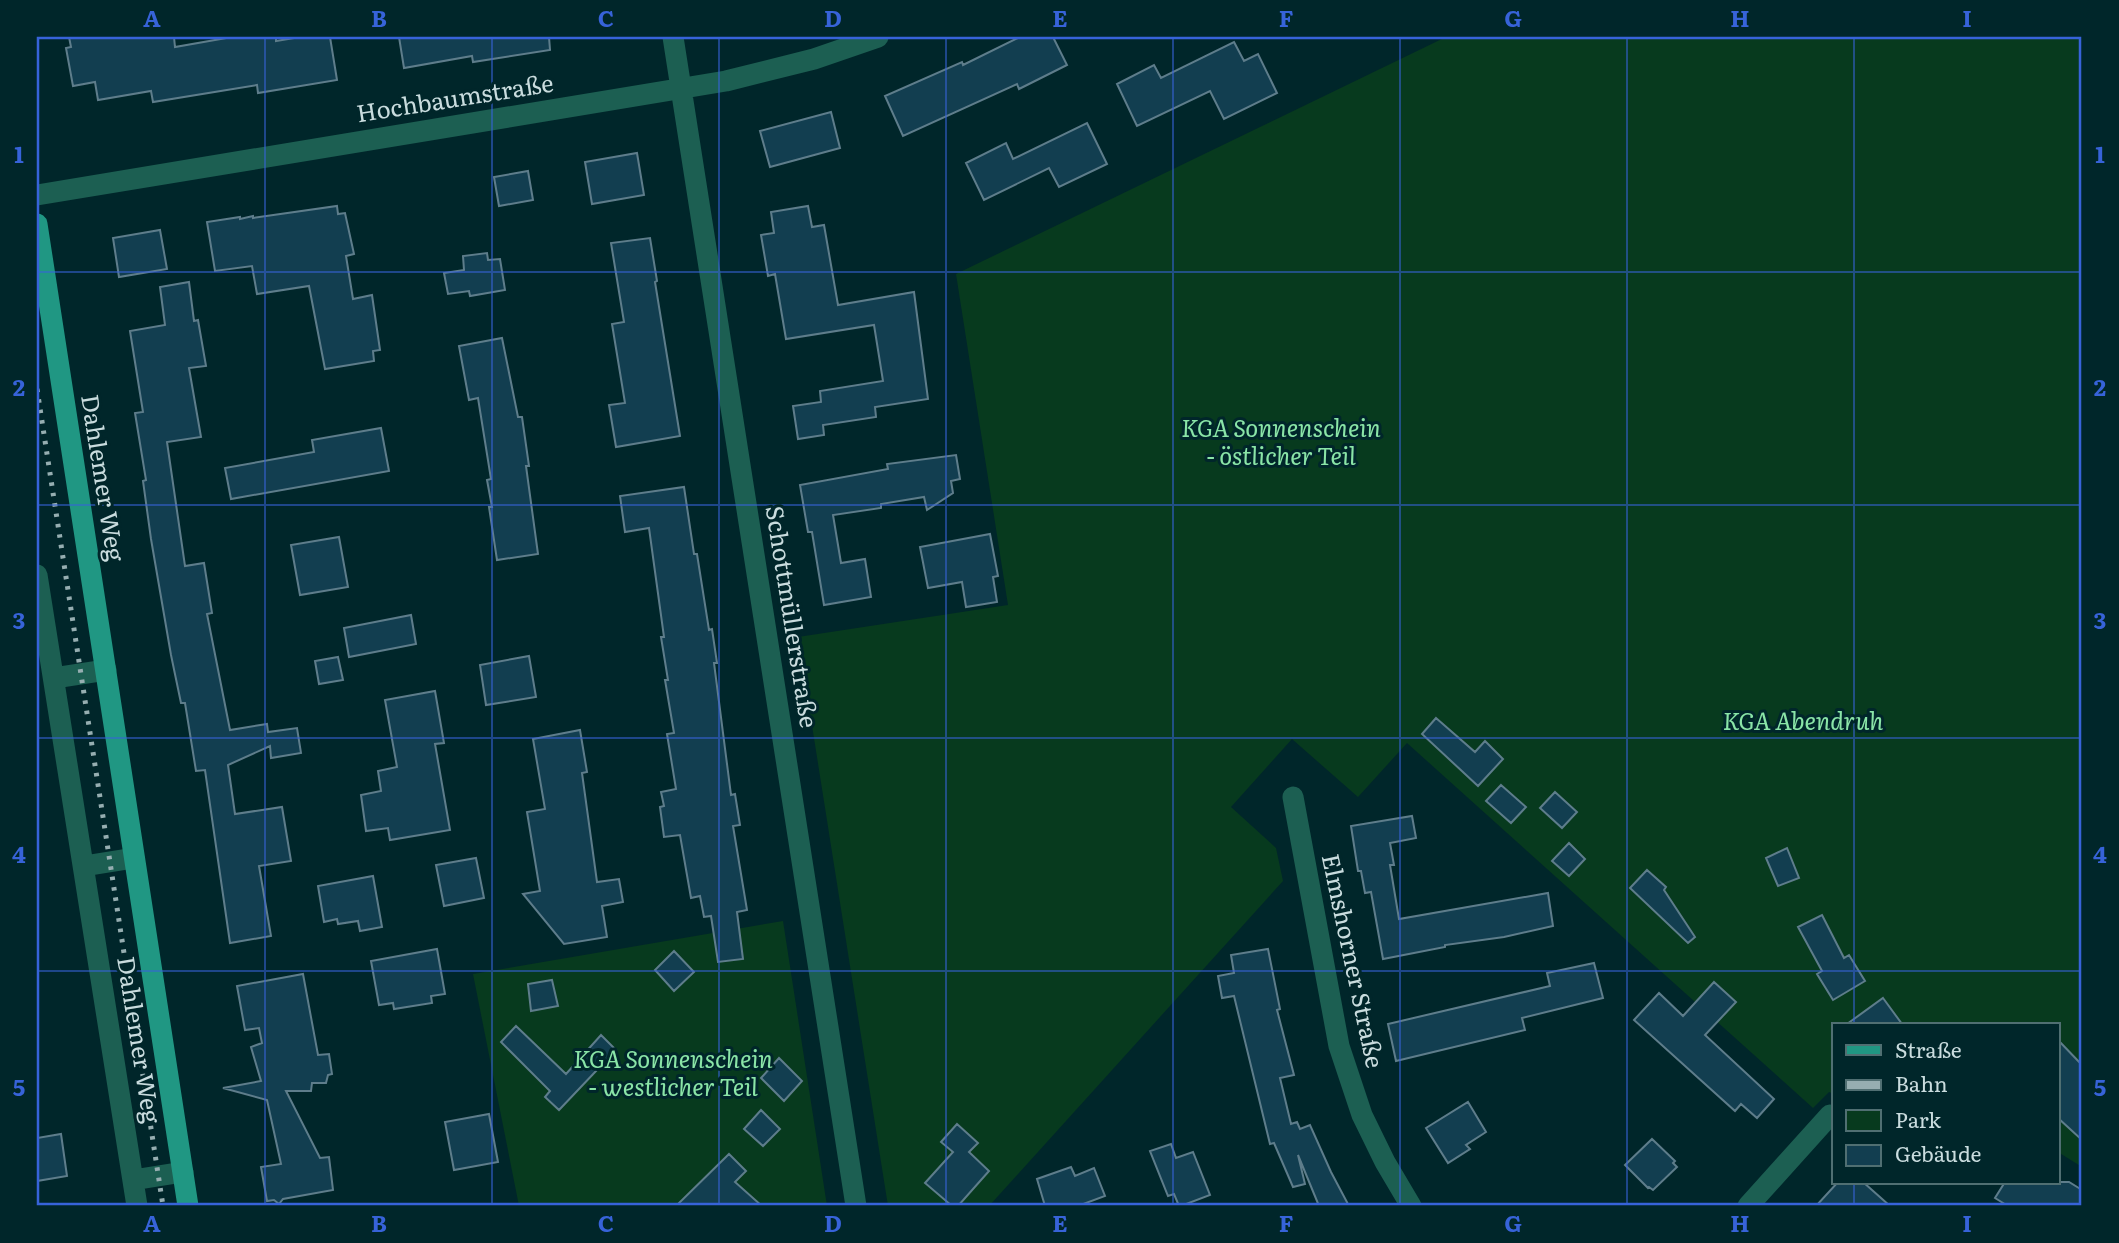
<svg xmlns="http://www.w3.org/2000/svg" width="2119" height="1243" font-family="Literata,serif">
	<rect width="100%" height="100%" fill="#00262a"/>
	<path fill="#073a1e" d="M1446,37h636v1130l-24,-15v-128h-224v70l-5,-2 -16,16 -406,-365 -49,54 -66,-58 -61,68 45,41 7,33 -294,325h-101l-90,-569 210,-32 -52,-331z
		M783,921l44,285h-308l-46,-232z"/>
	<path fill="#123e50" stroke="#5e7d8b" stroke-width="2" d="M69,37h105l1,10 57,-10h44v4l24,-4h30l7,43 -79,13 -1,-8 -104,17 -2,-11 -53,9 -3,-18 -22,4 -7,-38 5,-1z
		M399,37h150l1,13 -77,12 -1,-6 -68,12z
		M1020,37h33l14,28 -48,24 -2,-5 -114,52 -18,-40 77,-34 1,3z
		M1234,42l10,19 14,-7 19,39 -53,26 -14,-28 -73,35 -20,-42 37,-19 7,13z
		M831,112l9,36 -70,19 -10,-36z
		M1087,123l20,41 -48,23 -10,-19 -65,32 -18,-37 40,-20 7,16z
		M637,153l7,42 -52,9 -7,-42z
		M528,171l5,29 -34,6 -5,-29z
		M337,206l1,8 7,-1 9,41 -8,2 7,43 19,-4 8,55 -7,1 1,10 -49,8 -16,-83 -52,8 -5,-28 -37,5 -8,-49 33,-5v2l13,-3v2z
		M808,206l4,21 12,-2 14,80 76,-13 14,107 -53,8 1,10 -53,8 1,10 -26,4 -5,-33 28,-4 -1,-11 63,-10 -9,-56 -88,14 -11,-65 -7,2 -7,-41 13,-2 -3,-21z
		M160,230l7,39 -48,8 -6,-39z
		M650,238l7,43 -2,1 25,154 -64,11 -7,-42 16,-2 -13,-79 12,-2 -13,-79z
		M487,253l1,7 12,-1 5,31 -35,6 -1,-5 -21,3 -4,-21 20,-3 -1,-14z
		M189,282l5,39 4,-1 8,46 -17,2 12,69 -34,5 18,124 19,-3 8,50 -5,1 23,116 37,-6 1,8 29,-4 4,25 -30,5 -1,-12 -42,19 7,49 47,-7 9,54 -32,5 12,70 -41,7 -25,-173 -9,1 -11,-68h-4l-10,-48 -20,-116 -8,-58 3,-1 -11,-67 8,-1 -13,-81 35,-6 -5,-38z
		M502,338l16,79h4l7,49h-3l12,88 -41,6 -8,-53h3l-5,-27 4,-1 -13,-81 -9,2 -10,-54z
		M381,428l8,43 -158,28 -6,-31 89,-16 -2,-12z
		M956,455l4,24 -9,2 2,12 -26,17 -3,-13 -43,7v4l-48,7 8,48 24,-4 6,38 -47,8 -12,-73h-4l-8,-47 88,-16 -1,-5z
		M684,487l10,67h3l12,76 3,-1 5,34h-3l17,132 4,-1 5,31 -7,1 14,84 -10,2 6,47 -25,3 -7,-46 -7,1 -4,-21 -9,2 -11,-63 -16,2 -4,-30 4,-1 -3,-14 15,-3 -9,-55 7,-1 -9,-53h3l-7,-43h3l-15,-109 -24,4 -5,-36z
		M990,534l8,42 -5,1 4,25 -31,5 -4,-25 -34,6 -8,-41z
		M339,537l9,50 -48,8 -9,-50z
		M411,615l5,29 -67,13 -5,-29z
		M529,656l7,41 -50,8 -6,-40z
		M338,657l5,23 -24,4 -4,-23z
		M435,691l9,52 -9,1 15,86 -60,10 -2,-12 -22,3 -5,-36 20,-4 -3,-20 19,-4 -12,-67z
		M1436,718l39,34 10,-11 18,18 -25,27 -56,-52z
		M580,730l7,42 -5,1 15,109 22,-3 4,23 -21,4 5,31 -43,7 -41,-50 17,-3 -13,-79 18,-3 -12,-70z
		M1501,785l25,22 -15,16 -25,-22z
		M1555,792l22,20 -15,16 -22,-20z
		M1412,816l4,22 -26,5 4,22h-4l9,54 149,-26 5,33 -49,11 -59,8v2l-62,12 -12,-67 -6,1 -4,-22h-3l-7,-45z
		M1569,843l16,16 -16,17 -17,-15z
		M1787,848l12,30 -21,8 -12,-28z
		M476,858l8,40 -40,8 -8,-41z
		M1647,870l19,17 -2,3 31,47 -7,6 -58,-55z
		M373,876l9,51 -22,4 -2,-10 -20,3 -1,-5 -13,3 -6,-36z
		M1822,915l22,43 5,-3 16,26 -32,19 -16,-26 5,-3 -24,-44z
		M437,949l8,45 -14,2 1,7 -38,6 -1,-6 -14,2 -8,-44z
		M1268,949l12,60 -3,1 17,65 -14,3 11,46 6,-2 3,7 10,-4 21,47 18,34h-30l-21,-51 7,29 -12,3 -19,-44 -4,1 -36,-148 -12,2 -4,-22 16,-3 -3,-18z
		M674,951l20,21 -20,19 -19,-21z
		M1594,963l9,35 -81,20 3,12 -129,31 -8,-37 162,-38 -3,-13z
		M303,974l15,81 11,-1 3,20 -4,1 -2,8h-14l-1,8h-25l34,67 9,-1 4,33 -50,9 -4,5 -5,-4 -7,1 -6,-34 20,-3 -14,-64 -44,-12 38,-7 -10,-34 11,-4 -3,-15 -14,2 -8,-44z
		M552,980l6,26 -27,5 -3,-27z
		M1714,982l22,20 -31,33 69,64 -17,19 -16,-14 -6,7 -101,-91 25,-27 24,23z
		M1883,998l19,26h-55z
		M516,1026l50,48 35,-39 15,15 -57,60 -14,-13 5,-6 -49,-49z
		M2058,1040l24,25v75l-24,-22z
		M779,1058l23,23 -18,20 -23,-23z
		M1468,1102l18,30 -20,13 4,4 -22,14 -22,-35z
		M761,1110l19,19 -17,17 -19,-17z
		M489,1114l9,48 -44,8 -9,-48z
		M957,1124l21,19 -9,9 20,19 -31,35h-6l-27,-23 28,-31 -12,-10z
		M61,1134l6,42 -30,5v-43z
		M1652,1139l23,22 -2,2 4,4 -24,23 -4,-3 -1,1 -23,-23z
		M1171,1144l5,14 17,-6 17,43 -29,11h-2l-5,-12 -6,2 -18,-45z
		M729,1154l17,17 -11,11 27,24h-86z
		M1071,1167l4,9 19,-8 11,28 -27,10h-33l-8,-27z
		M1838,1182h25l27,24h-74z
		M2005,1182h64l13,8v16h-74l-13,-8z"/>
	<g fill="none" stroke-linecap="round" stroke-linejoin="round">
		<path stroke="#1c5f52" stroke-width="21" d="M673,37l183,1169
			M37,195l689,-114 88,-22 64,-22
			M37,575l100,631
			M54,678l52,-8
			M1293,797l46,249 23,69 23,47 26,44
			M84,866l50,-8
			M133,1180l50,-8
			M1748,1206l82,-91"/>
		<path stroke="#209783" stroke-width="21" d="M37,224l151,982"/>
		<path stroke="#96aeb1" stroke-width="5" stroke-dasharray="3.5 7" stroke-linecap="butt" d="M37,389l126,817"/>
	</g>
	<path fill="none" stroke="#3763d9" stroke-width="2" stroke-opacity="0.55" d="M265,37v1169M492,37v1169M719,37v1169M946,37v1169M1173,37v1169M1400,37v1169M1627,37v1169M1854,37v987M37,272h2045M37,505h2045M37,738h2045M37,971h2045M1854,1182v24"/>
	<g text-anchor="middle" stroke-width="6" stroke-linejoin="round" paint-order="stroke">
		<g font-size="24" fill="#c9dcde" stroke="#00262a">
			<text transform="translate(455 99) rotate(-9)" y="8">Hochbaumstraße</text>
			<text transform="translate(102 478) rotate(81)" y="8">Dahlemer Weg</text>
			<text transform="translate(791 617) rotate(81)" y="8">Schottmüllerstraße</text>
			<text transform="translate(1352 961) rotate(78)" y="8">Elmshorner Straße</text>
			<text transform="translate(138 1040) rotate(81)" y="8">Dahlemer Weg</text>
		</g>
		<g font-size="24" font-style="italic" fill="#8ae5a7" stroke="#00262a">
			<text x="1281" y="437">KGA Sonnenschein<tspan x="1281" dy="28">- östlicher Teil</tspan></text>
			<text x="1803" y="730">KGA Abendruh</text>
			<text x="673" y="1068">KGA Sonnenschein<tspan x="673" dy="28">- westlicher Teil</tspan></text>
		</g>
	</g>
	<rect width="2119" height="1243" fill="none" stroke="#00262a" stroke-width="77"/>
	<rect x="1832" y="1023" width="228" height="161" fill="#00262a" stroke="#506f72" stroke-width="2"/>
	<rect x="1846" y="1045" width="35" height="10" fill="#209783" stroke="#506f72" stroke-width="2"/>
	<text x="1895" y="1058" font-size="21" fill="#c9dcde">Straße</text>
	<rect x="1846" y="1080" width="35" height="10" fill="#96aeb1" stroke="#506f72" stroke-width="2"/>
	<text x="1895" y="1092" font-size="21" fill="#c9dcde">Bahn</text>
	<rect x="1846" y="1110" width="35" height="21" fill="#073a1e" stroke="#506f72" stroke-width="2"/>
	<text x="1895" y="1128" font-size="21" fill="#c9dcde">Park</text>
	<rect x="1846" y="1145" width="35" height="21" fill="#123e50" stroke="#506f72" stroke-width="2"/>
	<text x="1895" y="1162" font-size="21" fill="#c9dcde">Gebäude</text>
	<rect x="38" y="38" width="2042" height="1166" fill="none" stroke="#3763d9" stroke-width="2.5"/>
	<g font-size="23" text-anchor="middle" font-weight="bold" fill="#3763d9">
		<text x="152" y="27">A</text>
		<text x="379" y="27">B</text>
		<text x="606" y="27">C</text>
		<text x="833" y="27">D</text>
		<text x="1060" y="27">E</text>
		<text x="1286" y="27">F</text>
		<text x="1513" y="27">G</text>
		<text x="1740" y="27">H</text>
		<text x="1967" y="27">I</text>
		<text x="19" y="163">1</text>
		<text x="2100" y="163">1</text>
		<text x="19" y="396">2</text>
		<text x="2100" y="396">2</text>
		<text x="19" y="629">3</text>
		<text x="2100" y="629">3</text>
		<text x="19" y="863">4</text>
		<text x="2100" y="863">4</text>
		<text x="19" y="1096">5</text>
		<text x="2100" y="1096">5</text>
		<text x="152" y="1232">A</text>
		<text x="379" y="1232">B</text>
		<text x="606" y="1232">C</text>
		<text x="833" y="1232">D</text>
		<text x="1060" y="1232">E</text>
		<text x="1286" y="1232">F</text>
		<text x="1513" y="1232">G</text>
		<text x="1740" y="1232">H</text>
		<text x="1967" y="1232">I</text>
	</g>
</svg>
